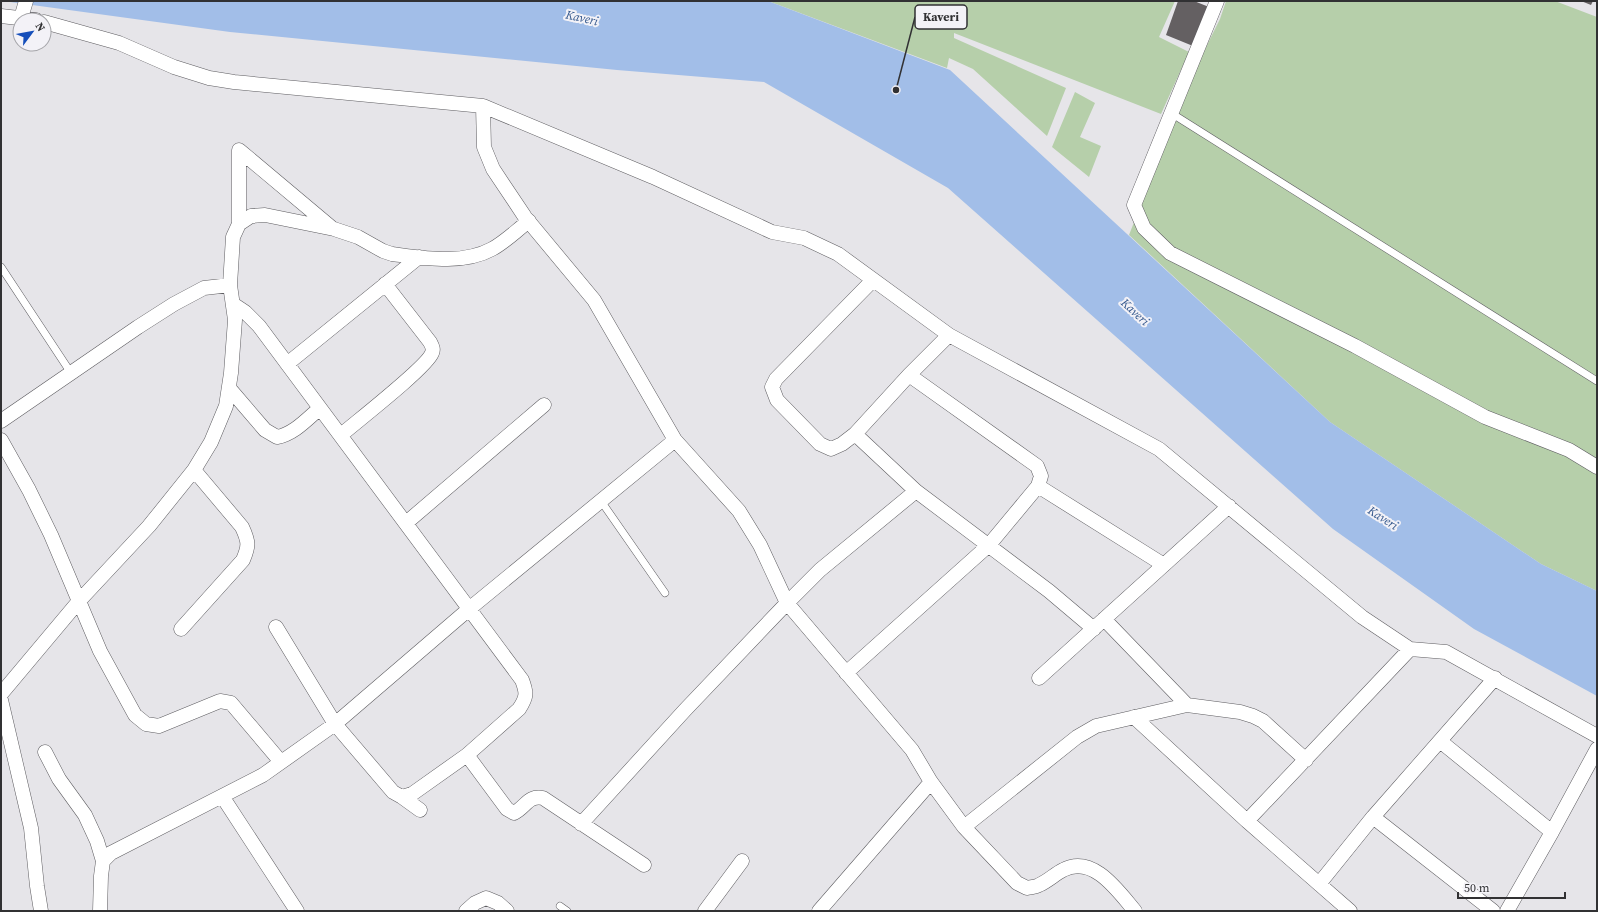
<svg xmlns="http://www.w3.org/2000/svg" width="1598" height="912" font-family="'Source Serif 4',serif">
	<rect width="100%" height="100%" fill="#e6e5e9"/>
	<path fill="#b6cfaa" d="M768,1h407l-16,36 30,15 -28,62 -207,-81v5l112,50 -19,48 -74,-67 -24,-11 -2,10z
		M1226,1h329l42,16v574l-56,-27 -211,-142 -201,-187 32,-81 15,-34 21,-55 23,-46z
		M1075,92l20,11 -15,34 21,9 -12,31 -37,-30z"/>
	<path fill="#a2bee8" d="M3,1h765l182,69 380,352 211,142 56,27v105l-123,-67 -141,-100 -385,-341 -184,-106 -147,-12 -387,-38z"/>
	<path fill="#646062" d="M1178,1h16l15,6 -16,39 -27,-11z
		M1581,1h12l-2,4z"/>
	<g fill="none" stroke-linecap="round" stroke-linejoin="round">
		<defs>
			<path id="lane" d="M1171,113l426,268
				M1,267l70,106
				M601,501l64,92
				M560,906l7,5"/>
			<path id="street" d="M1217,1l-83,204 10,23 26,25 185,93 130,71 84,33 28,17
				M1,16l35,4
				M21,18l5,-17
				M44,22l75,21 55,24 35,11 25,4 249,24
				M239,224v-74l93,78
				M873,280l-97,99 -4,8 5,13 43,44 11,5 11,-5 13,-10 54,-59 40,-40
				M233,304l12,8 14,14 263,354c5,13 5,17 -3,29l-52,46 -55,39 -10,3 -9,-5 -58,-68 -59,-97
				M287,364l132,-107
				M229,388l36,42 12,7c17,-3 30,-18 43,-29
				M1,421l137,-94 36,-23 30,-16 26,-3
				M855,434l61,57 133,100 45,38
				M341,435c15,-13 86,-68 91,-82 2,-4 0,-7 -2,-11l-45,-58
				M1,440l28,50 22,45 49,116 35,64 11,9 13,2 61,-25 11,2 50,59
				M675,440l-81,-140 -69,-83 -32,-48 -9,-22 -1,-41 170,71 119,55 32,6 34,16 111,81 210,114 203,168 48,32 36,3 151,84
				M1038,486l126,79
				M406,523l138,-118
				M1104,619l83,86
				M181,629l62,-69c6,-14 6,-18 -1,-33l-48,-57
				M846,673l143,-128 49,-59 3,-10 -4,-10 -128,-91
				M1039,678l190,-172
				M1,694l78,-93 70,-75 45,-56 17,-28 15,-36 5,-33 4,-53 -5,-35 3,-48 6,-13 12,-8 14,-1 69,14 24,8 25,14 9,3c32,4 71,11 100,-5 13,-7 25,-19 37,-28
				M1,700l30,128 6,58 4,25
				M1134,717l113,104 103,90
				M1440,741l112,91 -45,79
				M45,752l14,27 26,36 12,26 6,20
				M467,755l40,54 7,4c12,-6 14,-18 29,-15l101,67
				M222,796l75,115
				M402,797l18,13
				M1373,817l122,-139
				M1247,821l163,-172
				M581,824l104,-114 102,-107 33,-33 96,-79
				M964,827l113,-90 19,-11 91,-21 53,7 13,4 10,5 43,39
				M1552,832l45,-83
				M1319,884l54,-67 120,94
				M100,911l1,-35 2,-15 8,-8 152,-78 72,-51 134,-115 206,-169 64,71 21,34 27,58 125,147 19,32 33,45 53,56 10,5c4,-1 9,-1 12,-3 9,-4 16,-11 24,-15 30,-16 55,21 72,41
				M466,911l9,-8 11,-5 12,5 9,8
				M705,911l37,-50
				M819,911l112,-129"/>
		</defs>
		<use href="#lane" stroke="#5e5d61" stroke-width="8"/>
		<use href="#street" stroke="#5e5d61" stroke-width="15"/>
		<use href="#lane" stroke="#fff" stroke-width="7"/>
		<use href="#street" stroke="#fff" stroke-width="14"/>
	</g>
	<g text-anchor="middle" stroke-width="4" stroke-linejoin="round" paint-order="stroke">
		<g font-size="12" font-style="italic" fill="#33578c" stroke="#f3f2f7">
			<text transform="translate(582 18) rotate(13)" y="4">Kaveri</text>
			<text transform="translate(1135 312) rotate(43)" y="4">Kaveri</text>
			<text transform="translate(1383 518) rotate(33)" y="4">Kaveri</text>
		</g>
	</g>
	<path fill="none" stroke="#313133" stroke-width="1.5" d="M896 90L915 17"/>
	<circle fill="#313133" stroke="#f3f2f7" stroke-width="1.5" cx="896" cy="90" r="4"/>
	<rect fill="#f3f2f7" stroke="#313133" stroke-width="1.5" x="915" y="5" width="52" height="24" rx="4"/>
	<g font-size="12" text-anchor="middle" font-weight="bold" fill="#313133">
		<text x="941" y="21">Kaveri</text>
	</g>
	<rect width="1598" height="912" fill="none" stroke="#313133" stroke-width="4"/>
	<g transform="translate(32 32) rotate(58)"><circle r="19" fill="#f3f2f7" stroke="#a5a5a9"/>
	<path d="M0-3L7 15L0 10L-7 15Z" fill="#154eba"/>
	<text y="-6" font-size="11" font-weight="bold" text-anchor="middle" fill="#313133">N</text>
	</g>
	<path d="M1458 892v6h107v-6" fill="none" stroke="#313133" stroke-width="2"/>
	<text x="1464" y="892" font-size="12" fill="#313133" stroke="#f3f2f7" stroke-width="3" paint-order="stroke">50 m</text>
</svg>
